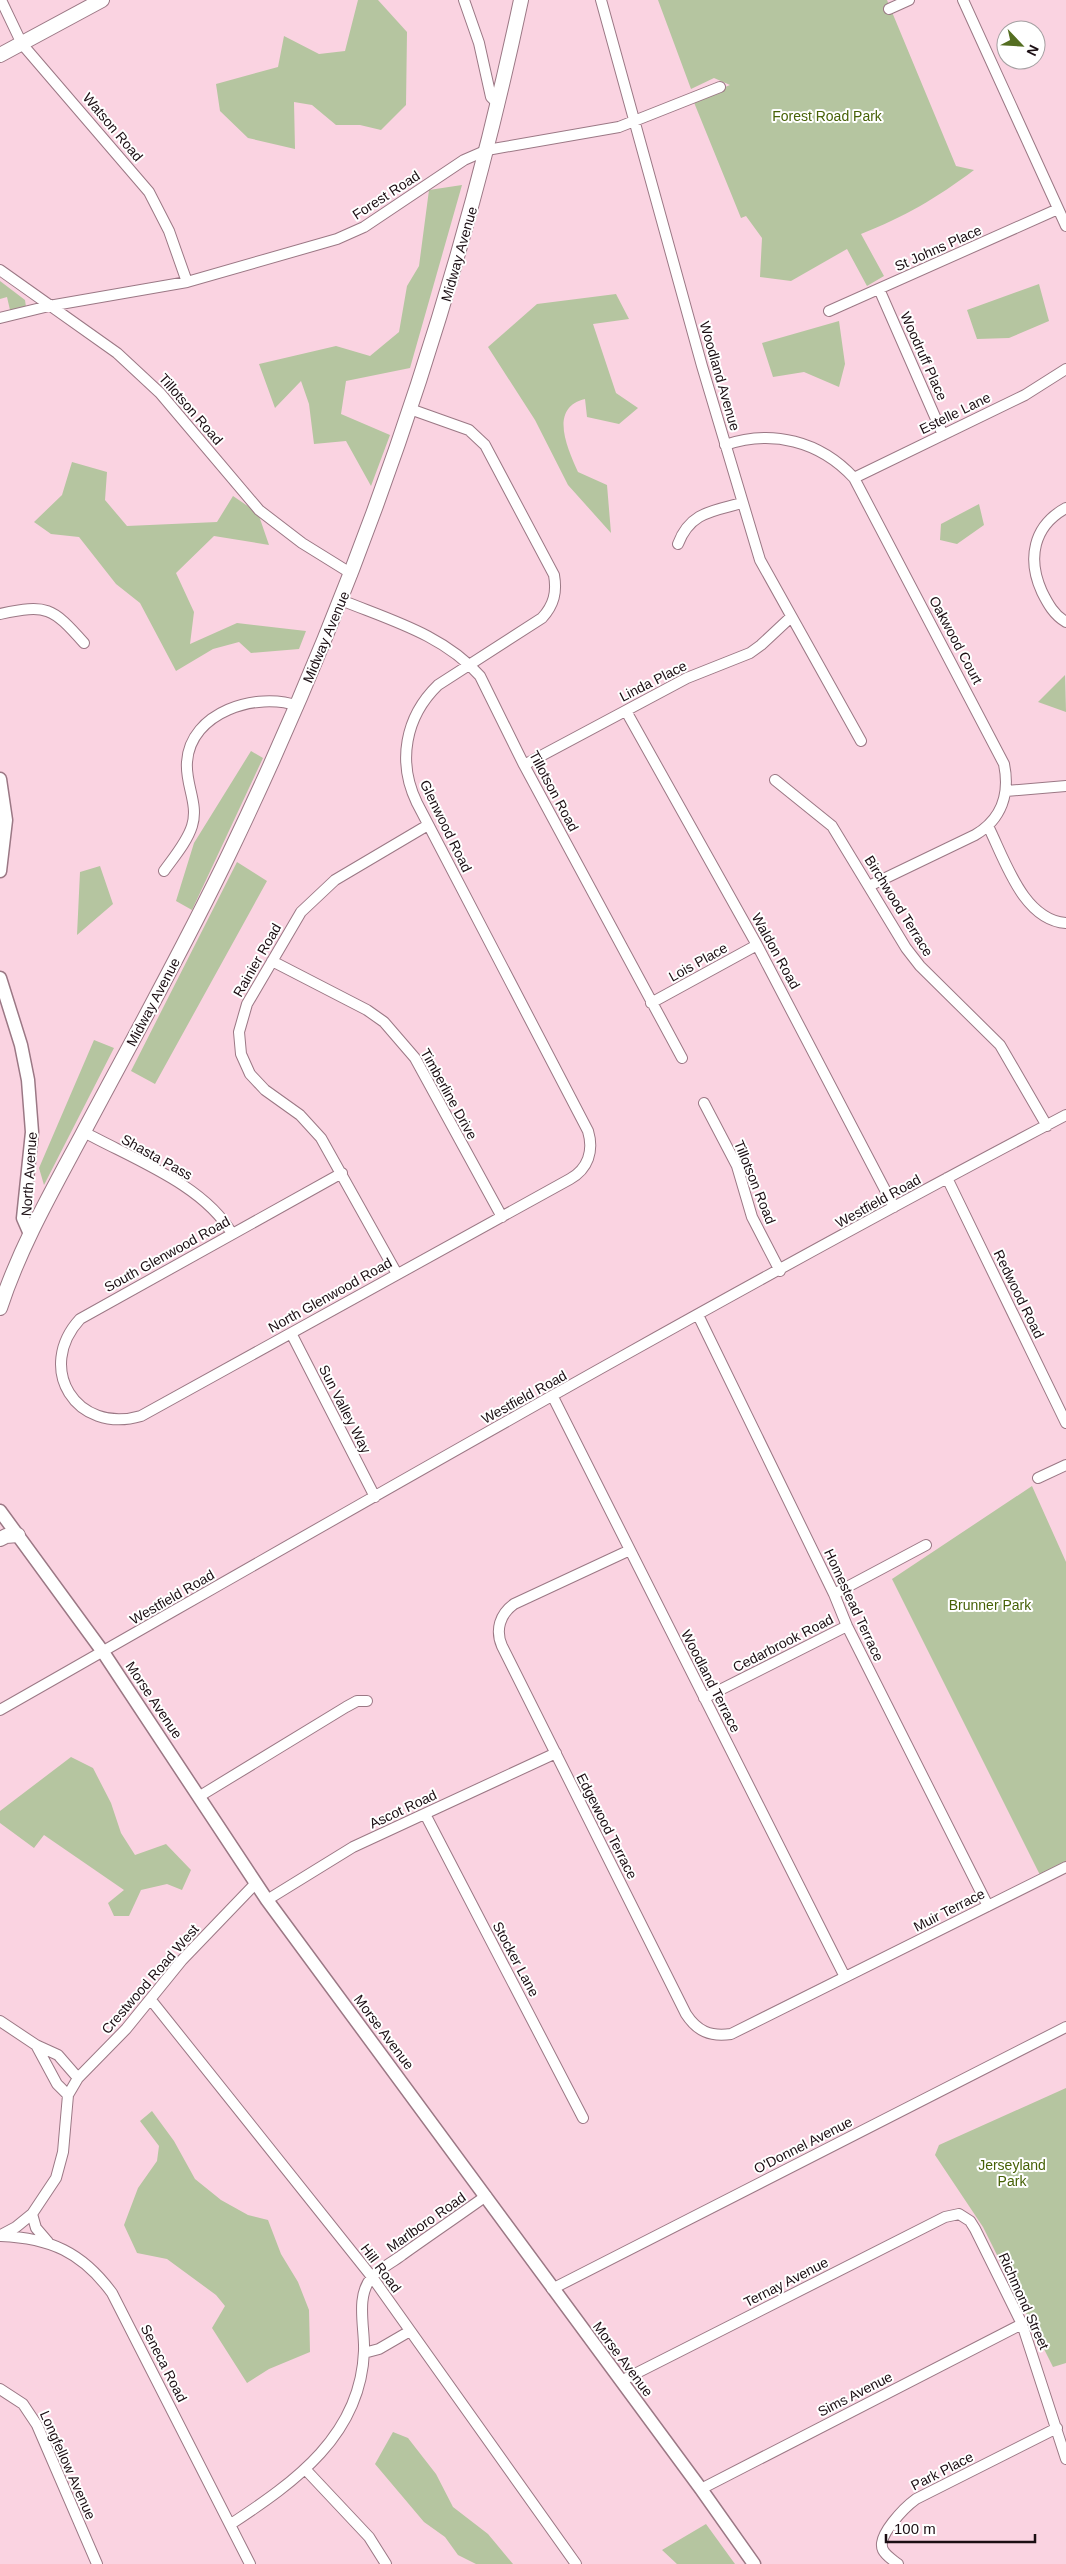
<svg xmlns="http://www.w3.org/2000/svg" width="1066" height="2564" font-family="Helvetica,sans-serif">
	<rect width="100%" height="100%" fill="#fad3e1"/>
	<path fill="#b5c5a0" d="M358,0h20l29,32 -1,73 -25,25 -21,-5h-24l-24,-20 -18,-3 1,47 -47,-11 -28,-27 -4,-27 62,-17 6,-31 35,18 26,-3z
		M658,0h229l69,166 18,4c-37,28 -70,47 -113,64l23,42 -17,10 -20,-37 -56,32 -31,-4 2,-39 -16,-22 -5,2 -48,-118 37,-15 -16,-7 -23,11z
		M462,185l-52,183 -64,13 -5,33 49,21 -19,51 -25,-45 -32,3 -5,-40 -8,-23 -26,27 -16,-44 77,-18 34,10 29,-24 8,-46 12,-20 10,-76z
		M0,281l25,19 1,7 -16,3 -3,-13 -7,2z
		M1039,284l10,37 -40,17 -32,1 -10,-29z
		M616,294l13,25 -36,5 23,69 22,15 -19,16 -32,-7 -2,-18c-37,9 -17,50 -7,73l29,13 4,48 -43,-48 -33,-65 -47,-73 49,-43z
		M839,321l6,43 -6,23 -35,-15 -31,5 -11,-34z
		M72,462l35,10 -2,28 22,26 90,-4 16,-26 25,17 11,32 -55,-9 -38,37 18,39 -4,32 47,-21 69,8 -7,18 -48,4 -12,-11 -26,7 -37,22 -36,-68 -24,-19 -37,-47 -28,-3 -17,-12 28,-27z
		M979,504l5,21 -27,19 -17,-4 1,-16z
		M1065,675l1,37 -28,-10z
		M251,751l12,7 -71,152 -16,-9 18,-58z
		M237,862l30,19 -112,203 -24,-13z
		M100,866l13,38 -36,31 3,-63z
		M94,1040l20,8 -70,137 -5,-17z
		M1032,1486l34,76v300l-26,13 -148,-296z
		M71,1757l22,11 18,35 10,30 14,22 31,-11 25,26 -9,20 -15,-6 -26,6 -12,26h-15l-6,-13 16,-13 -80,-55 -10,13 -34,-25v-12z
		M1066,2088v275l-13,4 -70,-140 -48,-72 4,-10z
		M152,2111l22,30 21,38 26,21 27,15 20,5 13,34 17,28 11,28 1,42 -41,17 -22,14 -35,-55 13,-22 -9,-11 -49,-36 -30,-6 -13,-28 14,-37 19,-27 2,-15 -19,-25z
		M393,2432l15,6 28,36 17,33 35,27 25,30h-37l-18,-9 -13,-18 -21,-15 -49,-58z
		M706,2524l29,40h-58l-15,-14z"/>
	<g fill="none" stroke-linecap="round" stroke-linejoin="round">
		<defs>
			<path id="minor" d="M1,0l21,44 127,148 20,39 18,51
				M464,0l15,43 12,54 8,8
				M601,0l101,366 58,194 101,181
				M963,0l103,226
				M889,9l20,-9
				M0,270l117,83 43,40 99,117 43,33 50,31
				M879,289l64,146
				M829,311l229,-102
				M0,318l49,-12 138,-24 150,-43 27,-12 100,-67 23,-10 132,-23 101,-40
				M725,445c47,-16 95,-4 129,33l150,286c6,29 -2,55 -29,71l-106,51
				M854,478l171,-83 41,-26
				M1066,508c-33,18 -39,51 -24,84 6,12 12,23 24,30
				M678,544c12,-32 35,-33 64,-41
				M341,600c49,20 103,35 139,76l44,89 158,293
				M0,614c47,-10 52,-7 84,29
				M626,711l131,234 137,262
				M524,765l163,-87 63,-25 11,-8 30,-28
				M775,780l57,46 74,122 14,18 80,79 47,81
				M1006,791l60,-5
				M988,826c17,34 35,94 78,97
				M164,871c10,-14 23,-29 28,-45 7,-22 -7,-42 -5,-64 3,-50 70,-71 111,-56
				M272,961l95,49 17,12 31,36 87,159
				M651,1003l106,-58
				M704,1103l33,63 15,51 28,54
				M84,1132c47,26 121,53 148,102
				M342,1173l-262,146c-45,49 -4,116 61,97l429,-237c18,-10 24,-28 18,-48l-171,-328c-20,-41 -12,-86 21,-118l104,-67c12,-13 15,-26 12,-43l-69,-130 -16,-15 -59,-21
				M947,1178l119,245
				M397,1274l-76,-136 -21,-23 -35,-25 -15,-16 -9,-20 -2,-22 8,-28 54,-92 34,-32 93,-55
				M698,1315l136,279 13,32 141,280
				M291,1333l84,164
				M553,1397l292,580
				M1038,1478l28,-13
				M630,1550l-116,54c-14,10 -19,26 -12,42l184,368c11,17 24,23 45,20l335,-167
				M834,1594l92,-49
				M704,1698l143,-72
				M0,1710c353,-201 706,-406 1066,-595
				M200,1796l146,-89 11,-6h10
				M425,1814l158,304
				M267,1900l86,-53 203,-94
				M151,2000l221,277 204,287
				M0,2021l36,24 21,39 11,11
				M36,2045l22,10 20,23
				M32,2214l4,14 12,14
				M1,2235l15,-8 16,-13 24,-36 7,-26 5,-57 10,-17 48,-49 56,-69 74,-77
				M1,2236c49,2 81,16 111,57l138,271
				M552,2289l514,-262
				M364,2353l15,-4 31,-18
				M621,2381l324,-164 14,-3 11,7 5,8 47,95 44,135
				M0,2389l23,15 14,21 60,139
				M306,2470l63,67 17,27
				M701,2489l321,-165
				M231,2524c64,-42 130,-89 133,-173 1,-23 -9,-55 8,-74 7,-8 21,-15 30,-22 28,-20 56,-39 84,-59
				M898,2564c-5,-4 -12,-8 -15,-14 -7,-14 22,-43 33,-51l141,-71"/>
			<path id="tertiary" d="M0,779l6,41 -6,51
				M0,978l21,67 7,35 4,52 -9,86 7,16
				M0,1511l103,141 164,248 434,589 53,75"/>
			<path id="secondary" d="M0,55l102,-55
				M0,1308c20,-61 52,-117 82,-173 50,-94 102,-187 148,-283 132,-275 228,-554 291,-852
				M0,1539l6,-3 12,-1"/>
		</defs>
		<use href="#minor" stroke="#9b7885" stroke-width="12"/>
		<use href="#tertiary" stroke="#9b7885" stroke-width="15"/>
		<use href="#secondary" stroke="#9b7885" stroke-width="16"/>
		<use href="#minor" stroke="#fff" stroke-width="10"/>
		<use href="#tertiary" stroke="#fff" stroke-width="12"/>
		<use href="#secondary" stroke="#fff" stroke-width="14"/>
	</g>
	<g text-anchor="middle" stroke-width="4" stroke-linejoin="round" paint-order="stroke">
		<g font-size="14" fill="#466106" stroke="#fff">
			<text x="827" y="121">Forest Road Park</text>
			<text x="990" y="1610">Brunner Park</text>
			<text x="1012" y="2170">Jerseyland<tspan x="1012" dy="16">Park</tspan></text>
		</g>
		<g font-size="14" fill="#1b0e13" stroke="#fff">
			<text transform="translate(113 127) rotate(50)" y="5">Watson Road</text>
			<text transform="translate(386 195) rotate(-33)" y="5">Forest Road</text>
			<text transform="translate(938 248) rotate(-24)" y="5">St Johns Place</text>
			<text transform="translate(459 254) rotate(-74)" y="5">Midway Avenue</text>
			<text transform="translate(924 356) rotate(66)" y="5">Woodruff Place</text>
			<text transform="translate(720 376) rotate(74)" y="5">Woodland Avenue</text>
			<text transform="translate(191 409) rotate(49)" y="5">Tillotson Road</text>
			<text transform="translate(955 413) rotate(-26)" y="5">Estelle Lane</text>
			<text transform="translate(326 637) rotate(-67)" y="5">Midway Avenue</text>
			<text transform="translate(956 640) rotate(62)" y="5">Oakwood Court</text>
			<text transform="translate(653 681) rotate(-27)" y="5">Linda Place</text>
			<text transform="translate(554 791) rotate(62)" y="5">Tillotson Road</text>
			<text transform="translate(446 826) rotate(64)" y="5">Glenwood Road</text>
			<text transform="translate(899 906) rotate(58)" y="5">Birchwood Terrace</text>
			<text transform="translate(776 951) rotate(61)" y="5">Waldon Road</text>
			<text transform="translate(257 960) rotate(-60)" y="5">Rainier Road</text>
			<text transform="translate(698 962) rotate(-29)" y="5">Lois Place</text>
			<text transform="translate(153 1002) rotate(-62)" y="5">Midway Avenue</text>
			<text transform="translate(449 1094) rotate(61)" y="5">Timberline Drive</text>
			<text transform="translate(157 1157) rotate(29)" y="5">Shasta Pass</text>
			<text transform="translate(29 1174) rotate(-86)" y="5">North Avenue</text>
			<text transform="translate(755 1182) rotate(68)" y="5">Tillotson Road</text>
			<text transform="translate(878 1201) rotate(-29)" y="5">Westfield Road</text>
			<text transform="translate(167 1254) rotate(-29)" y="5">South Glenwood Road</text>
			<text transform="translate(1019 1294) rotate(64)" y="5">Redwood Road</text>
			<text transform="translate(330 1295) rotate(-29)" y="5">North Glenwood Road</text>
			<text transform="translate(524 1397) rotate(-29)" y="5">Westfield Road</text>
			<text transform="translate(345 1409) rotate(63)" y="5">Sun Valley Way</text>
			<text transform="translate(172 1597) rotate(-30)" y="5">Westfield Road</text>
			<text transform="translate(854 1605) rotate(65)" y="5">Homestead Terrace</text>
			<text transform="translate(783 1643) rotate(-27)" y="5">Cedarbrook Road</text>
			<text transform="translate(711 1681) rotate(63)" y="5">Woodland Terrace</text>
			<text transform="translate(154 1700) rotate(56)" y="5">Morse Avenue</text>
			<text transform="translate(403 1809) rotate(-25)" y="5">Ascot Road</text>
			<text transform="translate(607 1826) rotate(63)" y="5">Edgewood Terrace</text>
			<text transform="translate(949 1910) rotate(-27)" y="5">Muir Terrace</text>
			<text transform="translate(516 1959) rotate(62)" y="5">Stocker Lane</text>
			<text transform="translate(150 1979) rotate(-49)" y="5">Crestwood Road West</text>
			<text transform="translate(384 2032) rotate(53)" y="5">Morse Avenue</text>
			<text transform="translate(803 2145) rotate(-27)" y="5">O'Donnel Avenue</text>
			<text transform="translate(426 2222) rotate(-35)" y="5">Marlboro Road</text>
			<text transform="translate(381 2268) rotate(53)" y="5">Hill Road</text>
			<text transform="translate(786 2282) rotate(-27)" y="5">Ternay Avenue</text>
			<text transform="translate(1024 2301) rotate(66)" y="5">Richmond Street</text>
			<text transform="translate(623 2359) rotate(53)" y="5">Morse Avenue</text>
			<text transform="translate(164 2363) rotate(63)" y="5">Seneca Road</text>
			<text transform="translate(855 2394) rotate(-27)" y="5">Sims Avenue</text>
			<text transform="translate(68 2465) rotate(66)" y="5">Longfellow Avenue</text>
			<text transform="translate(942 2471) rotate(-27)" y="5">Park Place</text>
		</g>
	</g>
	<g transform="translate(1021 45) rotate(115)"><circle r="24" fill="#ffffff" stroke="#a49fa1"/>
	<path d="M0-4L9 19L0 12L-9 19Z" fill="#546e21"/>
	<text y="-8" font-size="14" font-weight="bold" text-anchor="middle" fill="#1b0e13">N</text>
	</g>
	<path d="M886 2534v8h149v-8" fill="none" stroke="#1b0e13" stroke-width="2.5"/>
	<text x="894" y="2534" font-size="15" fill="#1b0e13" stroke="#ffffff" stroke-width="4" paint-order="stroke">100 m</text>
</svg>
